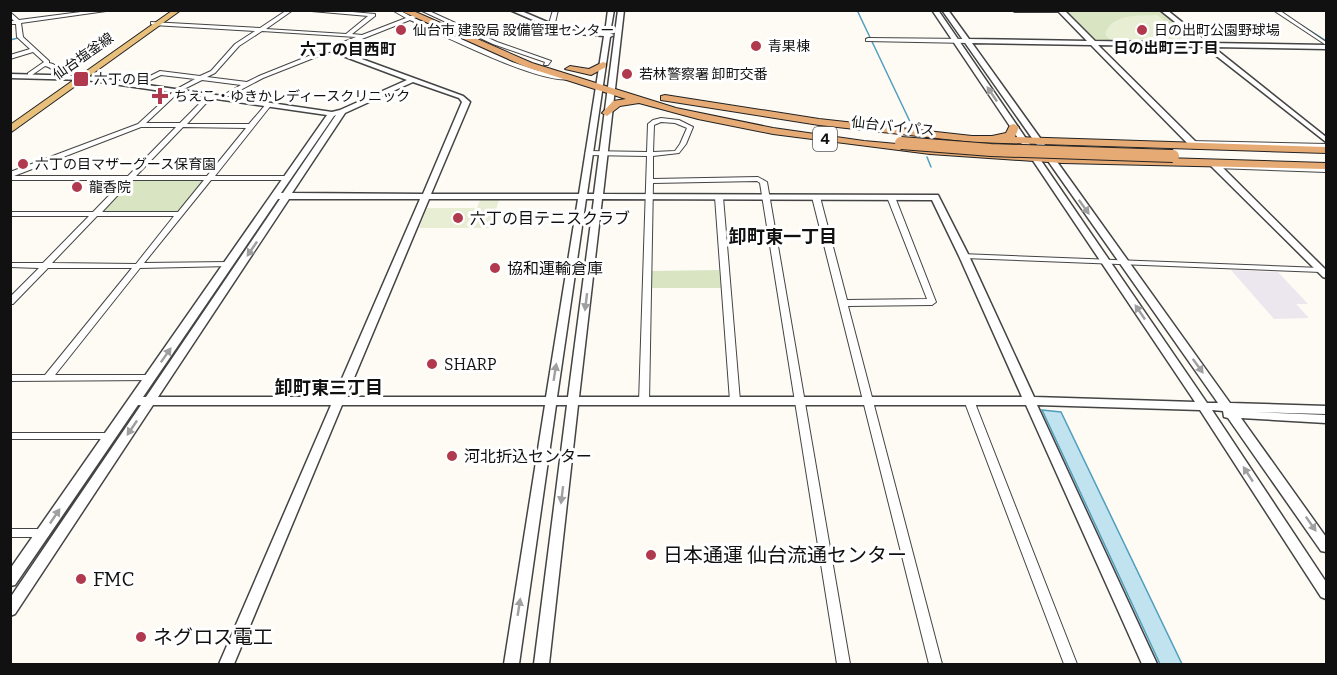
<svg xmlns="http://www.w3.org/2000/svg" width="1337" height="675" font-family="Bitter,'Noto Sans JP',serif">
	<rect width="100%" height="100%" fill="#fefbf5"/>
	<path fill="#ece7ee" d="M1231,270l47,2 30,32h-12l13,14 -35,1z"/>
	<path fill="#d9e5c2" d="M1062,11h99l42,32 -110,-2z
		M136,179l69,1 -24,31 -6,2h-69l-3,-2 28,-30z
		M719,270l2,18h-71l1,-17z"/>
	<path fill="#e8eed3" d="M1157,15l32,24 -3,2 -76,-1 -5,-6c8,-21 33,-18 52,-19z
		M480,200h19l-9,28h-71l8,-20h50z"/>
	<path fill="#c0e3ef" stroke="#509fbe" stroke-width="1.5" d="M1042,410l19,2 121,252h-22z"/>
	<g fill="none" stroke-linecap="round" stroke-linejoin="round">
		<path stroke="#509fbe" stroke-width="1.5" d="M857,10l56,118
			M1301,25l25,16
			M10,40l8,-2
			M927,157l4,10"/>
		<defs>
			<path id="minor" d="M96,10h17l-92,13 2,14 26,24v2l4,1 8,6v2c-6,1 -10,-5 -16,-6l-13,9h-4v-2l16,-11 -11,-10 -23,7v-4l20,-6 -13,-12 -1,-13h-6v-3h4l-4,-4v-5l9,8z
				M287,10h6l-27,19 80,5 22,-18 -68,-6h30l45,4v2l-23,18 10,1 44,-17 -14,-8h7l11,6 7,-1v2l-3,1 98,44 24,8 38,8c-26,11 -136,-45 -164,-58l-147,58 -34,18 -20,4 -22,24h62l18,-21 5,1 -57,72h73l3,2 -3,2h-77l-67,83 84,-1h3l1,2 -1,2 -91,2 -85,107h95l5,3 -2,2 -143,1v-6h35l87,-107h-84l-35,36h-3v-7l29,-29 -29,-1v-4h33l46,-47h-79v-4h83l31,-32h-114v-8l128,-48 37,-34 20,-11 -34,-4 -19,9h-4v-2l22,-11 40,5 11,-5 24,-27 20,-13 -102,-6 -2,-1v-2l109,6zM262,31l94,6 -97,39 -12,6 -40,-5 8,-4 24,-27zM202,80l39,5 -16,9 -20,4 -25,25h-34l34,-32zM141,127h35l-48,49h-114zM183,127l63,1 -39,48h-71zM132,180h72l-26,32h-76zM97,216h77l-38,48 -84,-1z
				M420,10h7l70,32 54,19 -3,4h-4l1,-3 -52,-18z
				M553,10h5l-4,17 -3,2 -3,-2z
				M1062,10l-2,2h-45l-2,-1z
				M1273,10h6l47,32v3z
				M868,38l100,1 3,2 -3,2 -102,-2v-2z
				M661,118l18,2 14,7 -7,17 -7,9 -26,3v23l105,-2 9,5 83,482h-13l-77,-481 -3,-2 -104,2 -4,219 -5,3 -5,-3 8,-246 -59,-1 -3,-2 3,-2 59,1 1,-28 5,-4zM661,122l14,1 12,5 -7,16 -5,7 -22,1 1,-27z
				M1191,141l135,3v4l-137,-4 -1,-1z
				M1217,165l109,3v4l-111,-4v-2z
				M716,195h6l1,2 17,204 -5,3 -5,-3 -15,-204z
				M813,195h6l1,2 27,103 80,-1 -40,-102 4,-2 4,2 41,105 -4,3 -84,1 94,358h-13l-117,-467z
				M961,254l360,14 4,2 -4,2 -357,-14 -4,-2z
				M970,400l5,3 102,261h-13l-99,-261z
				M10,433h100l4,1 1,2 -1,2 -4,1h-100z
				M10,529h34l4,1 2,3 -2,3 -4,1h-34z"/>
			<path id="tertiary" d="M510,10h9l47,20 39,3 3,-23h6l-4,23 4,2 -4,2 -23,157h7l24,-184h6l-21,184 335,1 31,61 65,141 161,5 -263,-392h6l269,393h11l-276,-393h6l21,29 118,2 -30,-31h7l31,31 106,2 -41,-33h7l41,33 118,2v4l-113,-2 113,90v5l-121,-95 -107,-2 100,99v4h-6l-101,-103 -119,-2 258,360 96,3v8l-72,-2 72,3v8l-85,-5 85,119v15l-5,-1 -93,-133 -4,-1 -1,-6 -11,-1 114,172v17l-5,-2 -121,-187 -163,-5 120,259h-15l-116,-259h-448l-29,259h-15l33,-259h-11l-37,259h-15l41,-259h-203l-108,259h-15l112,-259h-178l-138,209 -5,2v-18l131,-193h-3l-123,180 -5,1v-17l317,-454 -241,-35 -76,-2v-4l76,2 246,36 8,-2 67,-30 -80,-30 -1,-1 3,-2 134,49 7,6 -39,92h148l25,-158 -41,-3zM413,82l46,16 3,4 -39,92 -131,-1 53,-80zM336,115l-53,78h-2l53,-77zM278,199h2l-134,198h-3zM289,199h131l-86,198h-176zM429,199h149l-32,198h-200zM586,199h8l-26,198h-11zM602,199l330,1 27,56 63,141h-443z
				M1210,161h6l110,109v8l-3,-1 -113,-112z"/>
			<path id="primary" d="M173,10h8l-171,123v-8z"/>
			<path id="trunk" d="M399,10h12l121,53 144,45 97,20 91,13 132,12 330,10v6l-264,-6 -132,-9 -157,-20 -75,-15 -59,-16 -19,3 -13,10 -5,-3 11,-12 13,-2 -100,-32z
				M603,62l3,1v4l-15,8 -26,-6 5,-3 19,3z
				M665,95l154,24 153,17h20l14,-3 4,-8 4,-1 5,3 -4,10 311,10v6l-354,-11 -153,-17 -158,-25v-4z"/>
		</defs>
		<use href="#minor" stroke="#444" stroke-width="2"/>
		<use href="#tertiary" stroke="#444" stroke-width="3"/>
		<use href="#primary" stroke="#222" stroke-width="2"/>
		<use href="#trunk" stroke="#222" stroke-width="2"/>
		<use href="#minor" fill="#fff" fill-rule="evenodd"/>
		<use href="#tertiary" fill="#fff" fill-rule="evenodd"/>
		<use href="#primary" fill="#e8c07b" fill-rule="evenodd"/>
		<use href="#trunk" fill="#e6aa74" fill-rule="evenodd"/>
		<defs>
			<path id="trunk-bridge" d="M901,143l90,7 182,6"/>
		</defs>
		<use href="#trunk-bridge" stroke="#222" stroke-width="14" stroke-linecap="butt"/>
		<use href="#trunk-bridge" stroke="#e6aa74" stroke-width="12"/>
	</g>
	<defs><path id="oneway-solid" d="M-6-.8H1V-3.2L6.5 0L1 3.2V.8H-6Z" transform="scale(1.5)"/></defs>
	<g fill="#a0a0a0">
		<use href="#oneway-solid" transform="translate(992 94) rotate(-124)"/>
		<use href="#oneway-solid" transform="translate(1084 207) rotate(54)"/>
		<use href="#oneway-solid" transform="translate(252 249) rotate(124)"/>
		<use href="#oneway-solid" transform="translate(586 302) rotate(97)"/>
		<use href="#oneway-solid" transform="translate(1140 312) rotate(-124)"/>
		<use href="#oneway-solid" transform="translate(166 355) rotate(-55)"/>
		<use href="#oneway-solid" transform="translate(1198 366) rotate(54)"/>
		<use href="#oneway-solid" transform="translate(555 372) rotate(-81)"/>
		<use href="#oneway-solid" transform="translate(132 428) rotate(124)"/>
		<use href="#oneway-solid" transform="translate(1248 474) rotate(-123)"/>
		<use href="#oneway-solid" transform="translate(562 495) rotate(97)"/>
		<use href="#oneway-solid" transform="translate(55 516) rotate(-56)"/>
		<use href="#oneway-solid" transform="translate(1311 524) rotate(55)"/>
		<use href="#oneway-solid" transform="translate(519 607) rotate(-81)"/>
	</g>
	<g fill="#b0394d" stroke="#fff" stroke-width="2">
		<circle cx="401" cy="30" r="6"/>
		<circle cx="1142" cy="30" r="6"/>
		<circle cx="756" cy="46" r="6"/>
		<circle cx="627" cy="74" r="6"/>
		<rect x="73" y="71" width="16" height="16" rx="3"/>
		<path d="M157 87h6v6h6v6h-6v6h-6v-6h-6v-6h6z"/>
		<circle cx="23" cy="164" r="6"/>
		<circle cx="77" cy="187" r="6"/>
		<circle cx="458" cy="218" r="6"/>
		<circle cx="495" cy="268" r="6"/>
		<circle cx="432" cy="364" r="6"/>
		<circle cx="452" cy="456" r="6"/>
		<circle cx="651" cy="555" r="6"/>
		<circle cx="81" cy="579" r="6"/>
		<circle cx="141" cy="637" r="6"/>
	</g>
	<g text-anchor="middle" stroke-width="6" stroke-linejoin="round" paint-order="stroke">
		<g font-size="14" fill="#111" stroke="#fff" text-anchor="start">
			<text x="413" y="35">仙台市 建設局 設備管理センター</text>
			<text x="1154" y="35">日の出町公園野球場</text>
			<text x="768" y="51">青果棟</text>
			<text x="639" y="79">若林警察署 卸町交番</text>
			<text x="94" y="84">六丁の目</text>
			<text x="174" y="101">ちえこ・ゆきかレディースクリニック</text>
			<text x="35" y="169">六丁の目マザーグース保育園</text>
			<text x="89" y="192">龍香院</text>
		</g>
		<g font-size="14" fill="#111" stroke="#fff">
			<text transform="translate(83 56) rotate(-35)" y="5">仙台塩釜線</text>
			<text transform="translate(893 126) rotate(6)" y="5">仙台バイパス</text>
		</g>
		<g font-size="15" font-weight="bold" fill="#111" stroke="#fff">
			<text x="1166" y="53">日の出町三丁目</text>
		</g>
		<rect fill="#fff" stroke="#585858" stroke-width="1.5" x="813" y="127" width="24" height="24" rx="4.5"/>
		<g font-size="15" font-weight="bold" fill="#111">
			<text x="825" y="144">4</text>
		</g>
		<g font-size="16" font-weight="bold" fill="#111" stroke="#fff">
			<text x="348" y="55">六丁の目西町</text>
		</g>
		<g font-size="16" fill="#111" stroke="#fff" text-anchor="start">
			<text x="470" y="224">六丁の目テニスクラブ</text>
			<text x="507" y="274">協和運輸倉庫</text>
			<text x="444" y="370">SHARP</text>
			<text x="464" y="462">河北折込センター</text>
		</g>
		<g font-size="18" font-weight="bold" fill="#111" stroke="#fff">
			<text x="783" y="243">卸町東一丁目</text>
			<text x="329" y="394">卸町東三丁目</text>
		</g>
		<g font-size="20" fill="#111" stroke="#fff" text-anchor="start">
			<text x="663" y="562">日本通運 仙台流通センター</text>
			<text x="93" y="586">FMC</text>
			<text x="153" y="644">ネグロス電工</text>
		</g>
	</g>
	<rect width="1337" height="675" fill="none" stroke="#111111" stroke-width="24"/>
</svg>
